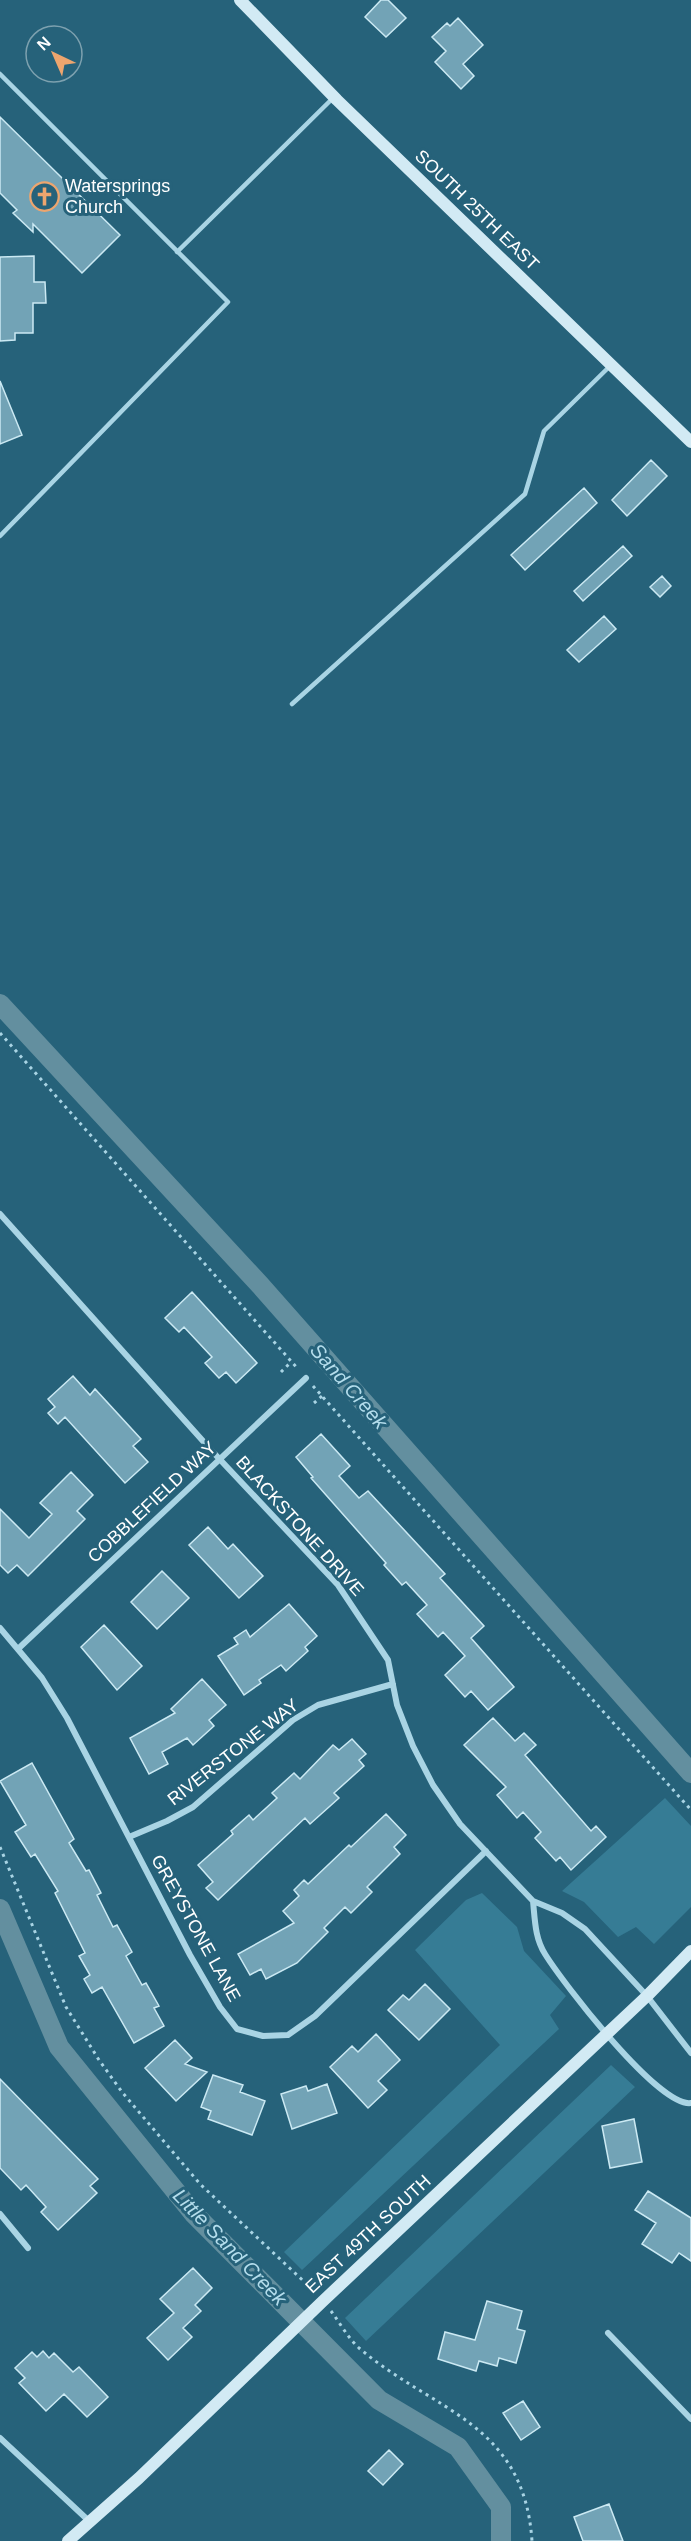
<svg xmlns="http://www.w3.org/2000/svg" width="691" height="2541" font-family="Arial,sans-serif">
	<rect width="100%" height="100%" fill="#26627a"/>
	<path fill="#367c95" d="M665,1798l26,28v81l-37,37 -18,-17 -18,10 -34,-35 -22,-11z
		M482,1893l35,34 7,24 42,45 -16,19 9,14 -257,241 -18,-18 216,-207 -85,-95 51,-50z
		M611,2065l24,22 -269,254 -21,-23z"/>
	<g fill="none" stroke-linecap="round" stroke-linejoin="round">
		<path stroke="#638f9f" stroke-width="20" d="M0,1004l261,282 430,487
			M0,1909l59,138 135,167 185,186 79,47 43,60v34"/>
	</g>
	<path fill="#72a3b6" stroke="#cbe9f3" stroke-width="1.5" d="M381,0h7l18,18 -20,19 -21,-20z
		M458,18l25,27 -20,19 11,12 -13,13 -26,-27 11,-11 -14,-14 15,-14 3,3z
		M0,117l120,118 -38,38 -49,-49v8l-20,-19 4,-3 -17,-17z
		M34,256v26h11l1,21h-13v30h-18v7l-15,1v-84z
		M0,381l22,54 -22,9z
		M651,460l16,16 -40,40 -15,-16z
		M584,488l13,15 -72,67 -14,-15z
		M623,546l9,10 -49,45 -9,-10z
		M662,576l9,10 -11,11 -10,-10z
		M604,616l12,13 -37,33 -12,-12z
		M192,1292l65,71 -21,20 -10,-11 -7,6 -14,-15 7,-6 -28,-30 -5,5 -14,-14z
		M73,1376l17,19 5,-6 46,50 -8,7 15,16 -23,21 -60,-66 -7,7 -10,-11 7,-6 -7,-8z
		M321,1434l29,32 -11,10 20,22 9,-7 77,83 -5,4 44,48 -13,12 43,49 -26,23 -17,-19 -6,6 -20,-22 20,-19 -22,-24 -5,5 -21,-23 10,-9 -21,-23 -4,3 -18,-20 2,-2 -75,-85 2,-1 -17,-20z
		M71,1472l22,23 -16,16 8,8 -57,57 -11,-11 -9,8 -8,-8v-56l29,29 23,-24 -12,-11z
		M208,1527l20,22 5,-5 30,32 -24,22 -50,-53z
		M162,1571l27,27 -32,31 -26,-27z
		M289,1604l28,32 -12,11 3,4 -22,20 -5,-6 -22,15 2,3 -17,12 -26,-39 20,-12 -4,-6 12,-8 4,7z
		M104,1625l38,41 -25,24 -36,-43z
		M202,1679l24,26 -17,15 5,6 -21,19 -6,-7 -25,14 6,12 -19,10 -19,-36 45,-25 -4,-4z
		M493,1718l22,23 9,-8 12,12 -11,10 66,76 5,-5 10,11 -35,33 -11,-13 -4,4 -21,-23 6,-6 -18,-20 -6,6 -20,-23 9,-8 -42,-42z
		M352,1739l14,15 -7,6 5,6 -30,27 5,5 -29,26 -5,-6 -87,82 -12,-12 7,-6 -15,-17 35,-31 -2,-3 18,-16 4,5 24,-22 -5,-5 22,-20 6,6 33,-34 6,5z
		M32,1763l42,76 -5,4 17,28 3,-1 12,23 -4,2 16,32 4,-2 15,27 -6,4 16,29 4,-2 13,23 -5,2 10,18 -30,17 -32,-56 -10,6 -8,-14 6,-4 -11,-19 6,-3 -30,-60 3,-2 -23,-37 -4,3 -16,-25 11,-7 -26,-44z
		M386,1814l20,21 -12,12 6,7 -33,33 5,5 -21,21 -6,-6 -21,21 4,4 -31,31 -31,16 -5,-10 -11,6 -12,-21 56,-31 -11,-12 16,-15 -5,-6 10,-10 4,4 41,-39 2,2z
		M425,1984l25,25 -31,31 -31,-30 15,-15 6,5z
		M376,2034l24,26 -22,21 9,9 -19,18 -38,-41 22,-21 6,6z
		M175,2040l17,18 -7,6 22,8 -31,29 -31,-33z
		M213,2075l30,10 -3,7 25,9 -13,34 -44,-16 3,-8 -10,-4z
		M0,2079l98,100 -8,7 7,7 -39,37 -17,-18 5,-5 -20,-22 -5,5 -21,-22z
		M327,2084l10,29 -45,16 -11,-35 25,-8 2,5z
		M634,2119l8,43 -32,6 -8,-42z
		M648,2191l43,27v43l-12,-8 -7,10 -30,-19 14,-21 -21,-13z
		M193,2268l19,20 -17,17 6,6 -18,17 9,9 -24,23 -21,-22 27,-25 -14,-14z
		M487,2301l35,10 -5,18 8,2 -9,32 -17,-5 -2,8 -18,-5 -3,10 -38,-12 7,-27 30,8z
		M43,2351l6,7 5,-5 19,19 6,-5 29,30 -21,20 -23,-23 -18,17 -27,-28 6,-5 -10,-10 17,-16 5,5z
		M523,2401l17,26 -19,13 -18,-27z
		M389,2450l14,14 -20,21 -15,-14z
		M609,2504l14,37h-40l-9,-24z"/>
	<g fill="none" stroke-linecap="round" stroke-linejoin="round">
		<path stroke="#a9d4e4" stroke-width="3" stroke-dasharray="3 4.5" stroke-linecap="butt" d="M0,1033l298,336
			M281,1372l10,-10
			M313,1386l378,424
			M314,1403l8,-7
			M0,1847l66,160 33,53 23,32 78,92 113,106
			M331,2311c9,12 17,27 28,37 75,64 165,74 173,193"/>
		<path stroke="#a9d4e4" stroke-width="4.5" d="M0,74l228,228 -228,234
			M177,252l156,-154
			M292,704l233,-210 19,-63 66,-65"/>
		<path stroke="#a9d4e4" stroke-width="6" d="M0,1214l211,236 127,135 50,75 9,45 16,41 20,39 27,39 73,77 29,12 23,16 62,67 44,57
			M0,1628l42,50 25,40 123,237 30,52 17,22 26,7 25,-1 27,-19 171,-165
			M19,1648l287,-270
			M129,1837l38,-16 26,-14 100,-87 25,-15 75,-21
			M533,1901c2,20 2,37 12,53 18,29 114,154 146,149
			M0,2214l28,34
			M608,2333l83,86
			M0,2438l89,83"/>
		<path stroke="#d2eaf4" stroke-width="12" d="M240,0l97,100 354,342
			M68,2541l71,-63 184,-177 324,-305 44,-45"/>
	</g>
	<defs>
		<symbol id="church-ring" viewBox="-11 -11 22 22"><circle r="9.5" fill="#26627a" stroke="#eda56e" stroke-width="1.5"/><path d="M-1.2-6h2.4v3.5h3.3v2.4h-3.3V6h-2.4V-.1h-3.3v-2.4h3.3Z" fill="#eda56e"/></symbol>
	</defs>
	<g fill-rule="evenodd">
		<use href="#church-ring" x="28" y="180" width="33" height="33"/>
	</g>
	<g text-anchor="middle" stroke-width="6" stroke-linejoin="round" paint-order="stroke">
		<g font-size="18" fill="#fff" stroke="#26627a" text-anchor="start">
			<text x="65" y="192">Watersprings<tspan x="65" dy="21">Church</tspan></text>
		</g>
		<g font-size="18" fill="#fff" stroke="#26627a">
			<text transform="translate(477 210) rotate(44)" y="6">SOUTH 25TH EAST</text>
			<text transform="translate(152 1502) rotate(-43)" y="6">COBBLEFIELD WAY</text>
			<text transform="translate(300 1526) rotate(48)" y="6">BLACKSTONE DRIVE</text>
			<text transform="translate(233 1752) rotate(-38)" y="6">RIVERSTONE WAY</text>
			<text transform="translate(196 1928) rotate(61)" y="6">GREYSTONE LANE</text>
			<text transform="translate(368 2234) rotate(-43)" y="6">EAST 49TH SOUTH</text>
		</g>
		<g font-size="20" font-style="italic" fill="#b4ddec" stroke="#26627a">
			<text transform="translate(349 1386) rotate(49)" y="7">Sand Creek</text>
			<text transform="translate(230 2247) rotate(46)" y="7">Little Sand Creek</text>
		</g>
	</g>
	<g transform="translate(54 54) rotate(316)"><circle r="28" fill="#26627a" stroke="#7da1af" stroke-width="1.5"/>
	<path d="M0-4.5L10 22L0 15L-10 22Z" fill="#eda56e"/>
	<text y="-9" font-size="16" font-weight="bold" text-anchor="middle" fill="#ffffff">N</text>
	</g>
</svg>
